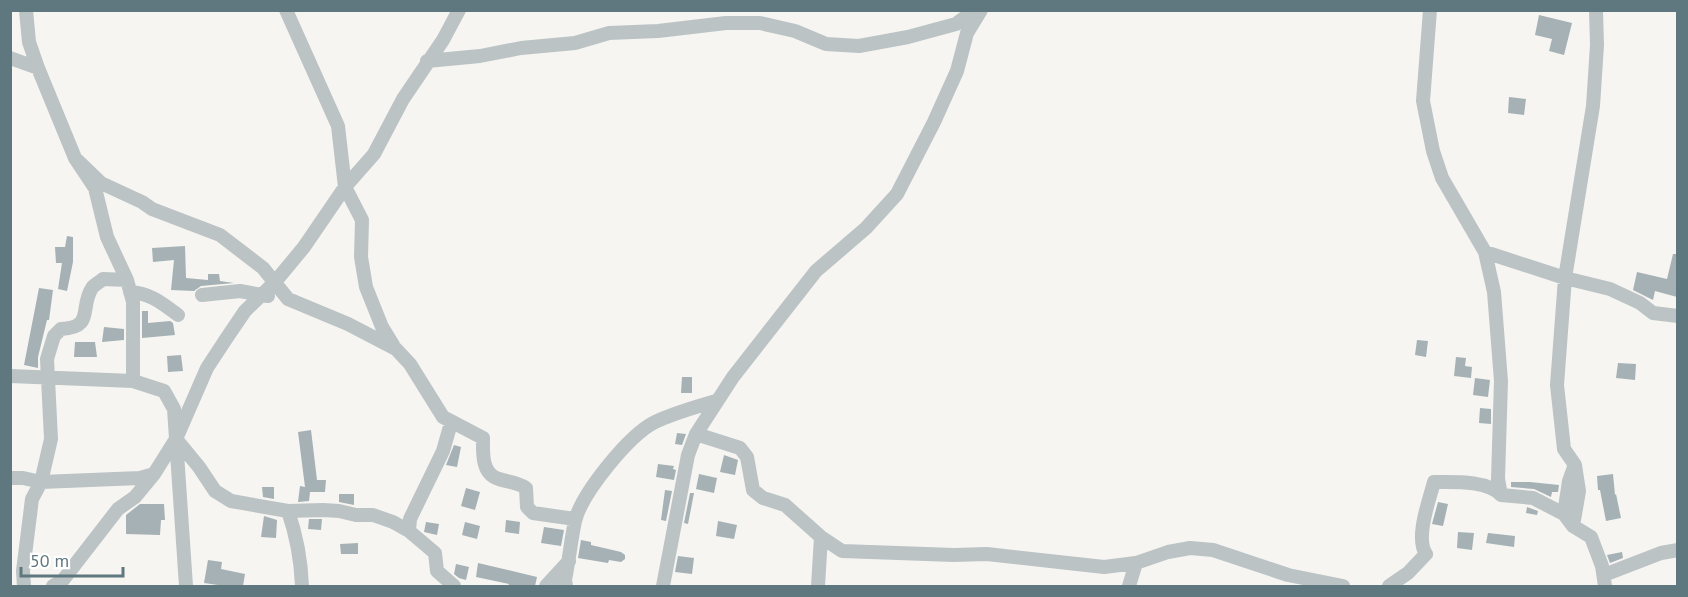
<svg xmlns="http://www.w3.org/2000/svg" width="1688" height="597" font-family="'PT Sans',sans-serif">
	<rect width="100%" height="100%" fill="#f6f5f2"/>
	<path fill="#a5b1b4" d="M1539,15l33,8 -8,32 -15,-4 3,-12 -17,-4z
		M1509,97l17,2 -2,16 -16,-2z
		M67,236l6,1v25l-6,29 -9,-2 4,-26h-6l-1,-16h10z
		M185,246l1,32 22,2v-6h11l1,7 14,2 -33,3 -7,5 -23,-1 3,-30 -21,2 -1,-14z
		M1673,254h4v43l-22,-6 -2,9 -20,-10 4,-18 30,7z
		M39,288l14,2 -4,30h-2l-9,37v11l-14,-3z
		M142,311h6v12l22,-2 3,2 2,12 -33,3z
		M104,327l20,2v11l-22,2z
		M1417,340l11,1 -2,16 -11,-2z
		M75,342h20l2,15h-23z
		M181,355l2,16 -15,1 -1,-16z
		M1456,357l10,1 -1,8 7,1 -1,11 -17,-2z
		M1618,363l18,1 -1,16 -19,-2z
		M682,377h10v16h-11z
		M1475,378l15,2 -2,17 -15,-2z
		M1480,408l11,1v15l-12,-1z
		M311,430l6,50h9l-1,12h-15l-1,9 -11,1 2,-16 5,1 -7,-55z
		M677,433l9,1 -4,11 -7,-1z
		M454,445l7,2 -4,20 -11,-2z
		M724,455l14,5 -3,15 -15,-3z
		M658,464l16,2 -1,3 3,1 -2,10 -18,-3z
		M699,474l18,4 -3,15 -18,-4z
		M1613,474l2,21 1,-1 5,24 -15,3 -6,-31h-2l-1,-14z
		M1511,482h19l29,3 -1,7h-6l-1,5 -17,-8 -23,-2z
		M262,487h12v12l-11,-2z
		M466,488l14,4 -5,18 -14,-4z
		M665,490l7,1 -6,30 -5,-1z
		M690,493h4l-6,31 -4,-1z
		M339,494h15v11l-15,-3z
		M1438,502l10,2 -5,22 -11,-2z
		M140,504h24l1,16h-4l-1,15 -34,-1v-19z
		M1527,507l11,4 -1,4 -11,-2z
		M264,516l13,4 -1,18 -15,-1z
		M309,519h13l-1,11 -13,-1z
		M506,520l14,2 -1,12 -14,-2z
		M718,521l19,4 -3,14 -18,-3z
		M426,522l13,2 -2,11 -13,-3z
		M465,522l15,4 -3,13 -15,-4z
		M544,527l20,3 -3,16 -20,-3z
		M1458,532l16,1 -2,17 -15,-2z
		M1488,533l27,3 -1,11 -28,-4z
		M581,540l10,2v3l30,7 4,3v4l-4,3 -12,-2 -1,3 -30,-5z
		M358,543v11h-17l-1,-10z
		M1622,552l1,6 -13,5 -3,-8z
		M678,556l16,2 -2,16 -17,-2z
		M208,560l14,2 -1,7 24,5 -2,12h-18l-21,-3z
		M478,563l59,14 -2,9h-27l1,-2 -33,-7z
		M456,564l13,3 -3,13 -7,-2 -5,-4z"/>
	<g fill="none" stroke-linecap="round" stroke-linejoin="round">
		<path stroke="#bcc3c5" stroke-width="14" d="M26,10l3,32 9,26 37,90 20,30 12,49 20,43 6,22v79l31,10 10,18 12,177
			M286,10l52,116 7,61 17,33 -1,37 5,30 16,40 11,18
			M1430,10l-7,91 10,50 9,27 43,74 9,40 7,89 -3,98 3,16
			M10,58l28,10
			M427,61l53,-5 41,-8 54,-5 34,-10 49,-2 68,-8h34l35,8 31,13 33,2 49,-9 48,-13 19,-14
			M75,158l26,25 41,19 10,7 68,26 43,33 25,31 60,25 48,25 14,15 33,53 40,21c0,14 -2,36 16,41 9,3 18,3 27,9l1,19 6,6 42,6
			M1485,252l80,26 45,11 30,14 13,10 25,3
			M130,292c20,1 32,11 48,23
			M202,295l38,-4 28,5
			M10,376l123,5
			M451,423l-8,28 -33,68 -1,12 26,22 2,18 17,15
			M696,434l44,14 7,9 6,33 10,8 22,7 36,32 21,14 112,4 33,-1 117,13 32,-4 32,-11 22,-4 23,2 75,25 55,11
			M176,439l23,28 16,24 16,10 57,10c9,26 13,49 14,75
			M10,478h13l18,4 99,-4 14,-4
			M288,511l35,-1 16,1 17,4h17l20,7 16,9
			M1564,514l5,-33 5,-14
			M1573,526l6,-35 -4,-26 -11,-16 -7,-64 8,-107 28,-172 4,-61 -1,-35
			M1604,575l57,-22 17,-3
			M24,586l-1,-15 9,-72 9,-17 10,-43 -4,-80 7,-23 7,-7c34,-2 18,-21 31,-41 2,-3 8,-6 11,-9l24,1
			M53,586l10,-6 55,-71 17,-12 19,-23 22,-35 31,-71 19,-29 19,-28 30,-29 29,-35 41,-60 29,-33 29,-55 40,-59 16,-30
			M546,586l23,-25 -13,25
			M566,586l-1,-6c4,-20 6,-40 10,-59 7,-28 54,-86 80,-99 19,-9 40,-15 61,-21
			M663,586l25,-131 8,-21 37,-57 83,-106 50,-43 31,-34 37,-72 23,-51 10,-38 14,-23
			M818,586l3,-49
			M1129,586l7,-23
			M1389,586l19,-13 18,-19c-11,-16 3,-53 8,-72 20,0 53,-2 67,13l32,3 31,16 9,12 18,11 11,29 3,20"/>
	</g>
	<rect width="1688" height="597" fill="none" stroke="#5f777e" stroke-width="24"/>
	<path d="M21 567v9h102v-9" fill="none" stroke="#5f777e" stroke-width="3"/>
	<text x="30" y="567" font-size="18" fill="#5f777e" stroke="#ffffff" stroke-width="4.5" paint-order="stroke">50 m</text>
</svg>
